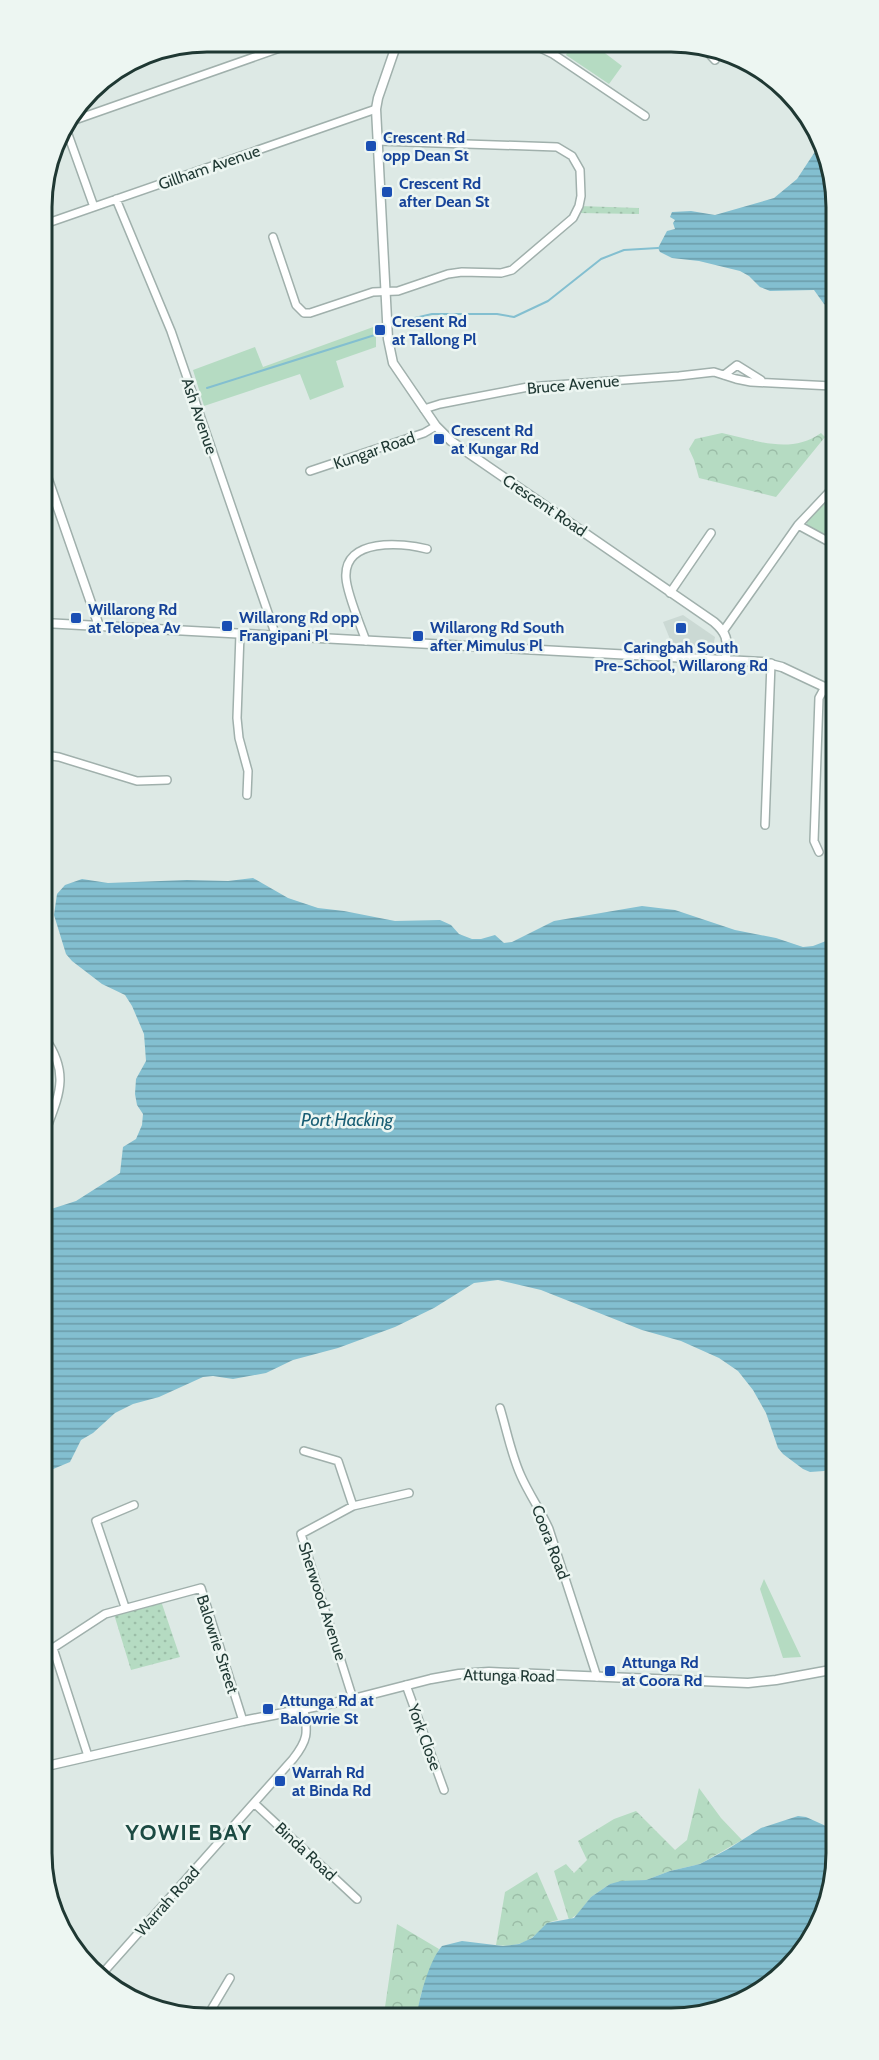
<svg xmlns="http://www.w3.org/2000/svg" width="879" height="2060" font-family="Cabin,sans-serif">
	<defs>
		<pattern id="grass-dots" width="8" height="8" patternUnits="userSpaceOnUse" patternTransform="scale(1.5)"><rect width="8" height="8" fill="#b5dbc2"/><path d="M2 2h.1M6 6h.1" fill="none" stroke="#9bbda7" stroke-width="1.8" stroke-linecap="round"/></pattern>
		<pattern id="forest-crowns" width="20" height="18" patternUnits="userSpaceOnUse" patternTransform="scale(1.5)"><rect width="20" height="18" fill="#b5dbc2"/><path d="M2 6a3 3 0 1 1 6 0M12 15a3 3 0 1 1 6 0" fill="none" stroke="#9bbda7"/></pattern>
		<pattern id="water-rules" width="6" height="5" patternUnits="userSpaceOnUse" patternTransform="scale(1.5)"><rect width="6" height="5" fill="#83bfd0"/><path d="M0 2.5h6" fill="none" stroke="#6b9ca9"/></pattern>
	</defs>
	<rect width="100%" height="100%" fill="#dde9e5"/>
	<path fill="#cbd9d4" d="M683,615l32,22 -2,10 -41,-3 -9,-22z"/>
	<path fill="url(#grass-dots)" d="M579,206l60,2v6l-62,-1z
		M160,1598l20,59 -49,13 -18,-59z"/>
	<path fill="url(#forest-crowns)" d="M722,433c33,7 68,22 99,0l4,4 -49,60 -77,-19 -5,-18 -5,-11 6,-10z
		M699,1788l22,30 21,22 -42,24 -30,7 -24,9 -36,4 -19,13 -13,17 -9,6 -15,-49 12,-7 8,9 13,-13 -9,-19 36,-22 22,-8 39,39 12,-10z
		M537,1872l21,48c-13,2 -15,9 -24,16 -11,9 -25,11 -38,9l9,-53z
		M397,1924l42,25 -18,45 -4,20h-33z"/>
	<path fill="#b5dbc2" d="M571,44h22l29,22 -13,18 -43,-29z
		M376,326v21l-40,14 8,26 -34,13 -10,-26 -96,32 -11,-36 62,-23 8,20z
		M832,494l1,48 -26,-14v-9z
		M764,1579l37,78 -18,1 -23,-69z"/>
	<path fill="url(#water-rules)" d="M820,144l11,21 1,144 -8,-5 -10,-14 -44,1 -10,-4 -11,-11 -9,-5 -41,-10 -27,-3 -12,-6 -2,-4 9,-17 8,-2 -2,-6 2,-3 -5,-3 2,-5 19,-1 24,4 59,-17 23,-19z
		M253,878l35,20 30,10 26,3 51,10 45,-1 11,5 8,9 13,5h9l14,-4 9,8 8,-1 42,-21 88,-15 33,4 60,20 41,8 27,9 10,-1 21,-8 1,529 -11,4 -14,1 -7,-3 -20,-15 -5,-6 -12,-35 -13,-23 -15,-19 -19,-13 -38,-17 -39,-11 -101,-40 -43,-10 -24,3 -40,25 -39,19 -57,21 -45,12 -27,13 -33,6 -20,-3 -10,1 -44,20 -26,7 -18,9 -22,20 -12,7 -11,22 -24,10 -1,-261 31,-10 44,-28 3,-26 13,-8 6,-14 1,-11 -6,-9 -2,-11 1,-15 10,-18 -2,-27 -12,-28 -7,-11 -23,-11 -30,-23 -6,-7 -12,-39 3,-21 8,-9 17,-6 26,4 79,-3 41,1z
		M798,1816l8,1 31,14v32l-34,91 -40,36 -49,22 -297,2c3,-19 13,-55 25,-68l20,-5 41,5 16,-2 13,-6 15,-15 27,-5 17,-21 19,-13 11,-3 25,-1 24,-9 30,-7 28,-15 33,-21z"/>
	<g fill="none" stroke-linecap="round" stroke-linejoin="round">
		<path stroke="#83bfd0" stroke-width="2" d="M402,321l30,-7h65l17,3 34,-16 53,-42 23,-9 34,-2
			M207,388l171,-54"/>
		<defs>
			<path id="minor" d="M532,44l21,10 92,62
				M701,45l14,15
				M69,122l225,-79
				M65,126l29,81
				M116,199l55,132 105,305
				M42,225l334,-116
				M273,237l23,68 8,8h6l63,-21 25,-1 50,-17 14,-2 39,1 11,-3 61,-52 6,-12 2,-10 -1,-26 -8,-14 -15,-9 -179,-6
				M724,375l13,-10 24,15
				M424,409l16,-5 88,-17 151,-11 35,-4 22,7 15,3 81,4
				M310,471l114,-38 12,-7
				M798,525l35,19
				M670,593l41,-60
				M724,630l74,-105 34,-36
				M240,634l-3,84 2,20 9,33 -1,24
				M366,641c-6,-17 -19,-47 -20,-63 -3,-41 57,-35 81,-29
				M44,755l15,2 78,24 30,-1
				M765,825l6,-162
				M819,852l-5,-11 5,-143 6,-11
				M45,1038c26,37 13,59 0,95
				M500,1408c7,23 11,46 21,68 8,18 20,35 28,53l48,148
				M304,1451l34,10 15,45 -52,28 52,165
				M353,1506l56,-13
				M125,1607l-29,-86 38,-16
				M406,1685l38,105
				M88,1756l-35,-108 52,-34 96,-26 42,133
				M254,1803l103,96
				M101,1975l192,-216c15,-19 15,-26 11,-49
				M208,2015l22,-37"/>
			<path id="tertiary" d="M397,43l-19,55 -2,11 12,230 5,24 43,63 15,15 263,181c15,13 13,19 12,37
				M43,465l56,161
				M44,623l718,39 20,5 51,24
				M47,1766l196,-45 110,-22 78,-20 28,-5 30,-2 259,11 28,-3 60,-11"/>
		</defs>
		<use href="#minor" stroke="#a0b0ac" stroke-width="10"/>
		<use href="#tertiary" stroke="#a0b0ac" stroke-width="11"/>
		<use href="#minor" stroke="#fff" stroke-width="7"/>
		<use href="#tertiary" stroke="#fff" stroke-width="8"/>
	</g>
	<g fill="#1a4fb4" stroke="#edf6f2" stroke-width="2">
		<rect x="365" y="140" width="12" height="12" rx="3"/>
		<rect x="381" y="186" width="12" height="12" rx="3"/>
		<rect x="374" y="324" width="12" height="12" rx="3"/>
		<rect x="433" y="433" width="12" height="12" rx="3"/>
		<rect x="70" y="612" width="12" height="12" rx="3"/>
		<rect x="221" y="620" width="12" height="12" rx="3"/>
		<rect x="675" y="622" width="12" height="12" rx="3"/>
		<rect x="412" y="630" width="12" height="12" rx="3"/>
		<rect x="604" y="1665" width="12" height="12" rx="3"/>
		<rect x="262" y="1703" width="12" height="12" rx="3"/>
		<rect x="274" y="1775" width="12" height="12" rx="3"/>
	</g>
	<g text-anchor="middle" stroke-width="5" stroke-linejoin="round" paint-order="stroke">
		<g font-size="16" font-weight="bold" fill="#164399" stroke="#edf6f2" text-anchor="start">
			<text x="383" y="143">Crescent Rd<tspan x="383" dy="18">opp Dean St</tspan></text>
			<text x="399" y="189">Crescent Rd<tspan x="399" dy="18">after Dean St</tspan></text>
			<text x="392" y="327">Cresent Rd<tspan x="392" dy="18">at Tallong Pl</tspan></text>
			<text x="451" y="436">Crescent Rd<tspan x="451" dy="18">at Kungar Rd</tspan></text>
			<text x="88" y="615">Willarong Rd<tspan x="88" dy="18">at Telopea Av</tspan></text>
			<text x="239" y="623">Willarong Rd opp<tspan x="239" dy="18">Frangipani Pl</tspan></text>
			<text x="430" y="633">Willarong Rd South<tspan x="430" dy="18">after Mimulus Pl</tspan></text>
			<text x="681" y="653" text-anchor="middle">Caringbah South<tspan x="681" dy="18">Pre-School, Willarong Rd</tspan></text>
			<text x="622" y="1668">Attunga Rd<tspan x="622" dy="18">at Coora Rd</tspan></text>
			<text x="280" y="1706">Attunga Rd at<tspan x="280" dy="18">Balowrie St</tspan></text>
			<text x="292" y="1778">Warrah Rd<tspan x="292" dy="18">at Binda Rd</tspan></text>
		</g>
		<g font-size="16" fill="#1f3833" stroke="#edf6f2">
			<text transform="translate(209 167) rotate(-19)" y="6">Gillham Avenue</text>
			<text transform="translate(573 384) rotate(-5)" y="6">Bruce Avenue</text>
			<text transform="translate(200 416) rotate(71)" y="6">Ash Avenue</text>
			<text transform="translate(374 450) rotate(-19)" y="6">Kungar Road</text>
			<text transform="translate(545 505) rotate(34)" y="6">Crescent Road</text>
			<text transform="translate(551 1542) rotate(69)" y="6">Coora Road</text>
			<text transform="translate(323 1601) rotate(72)" y="6">Sherwood Avenue</text>
			<text transform="translate(218 1644) rotate(72)" y="6">Balowrie Street</text>
			<text transform="translate(509 1675) rotate(1)" y="6">Attunga Road</text>
			<text transform="translate(425 1737) rotate(70)" y="6">York Close</text>
			<text transform="translate(306 1851) rotate(43)" y="6">Binda Road</text>
			<text transform="translate(167 1901) rotate(-48)" y="6">Warrah Road</text>
		</g>
		<g font-size="18" font-style="italic" fill="#195e74" stroke="#edf6f2">
			<text x="347" y="1126">Port Hacking</text>
		</g>
		<g font-size="22" font-weight="bold" letter-spacing="1.5" fill="#1b4a42" stroke="#edf6f2">
			<text x="189" y="1840">YOWIE BAY</text>
		</g>
	</g>
	<path d="M0 0H879V2060H0ZM207 52H671A155 155 0 0 1 826 207V1853A155 155 0 0 1 671 2008H207A155 155 0 0 1 52 1853V207A155 155 0 0 1 207 52Z" fill="#edf6f2" fill-rule="evenodd"/>
	<path fill="none" stroke="#1f3833" stroke-width="3" d="M207 52H671A155 155 0 0 1 826 207V1853A155 155 0 0 1 671 2008H207A155 155 0 0 1 52 1853V207A155 155 0 0 1 207 52Z"/>
</svg>
